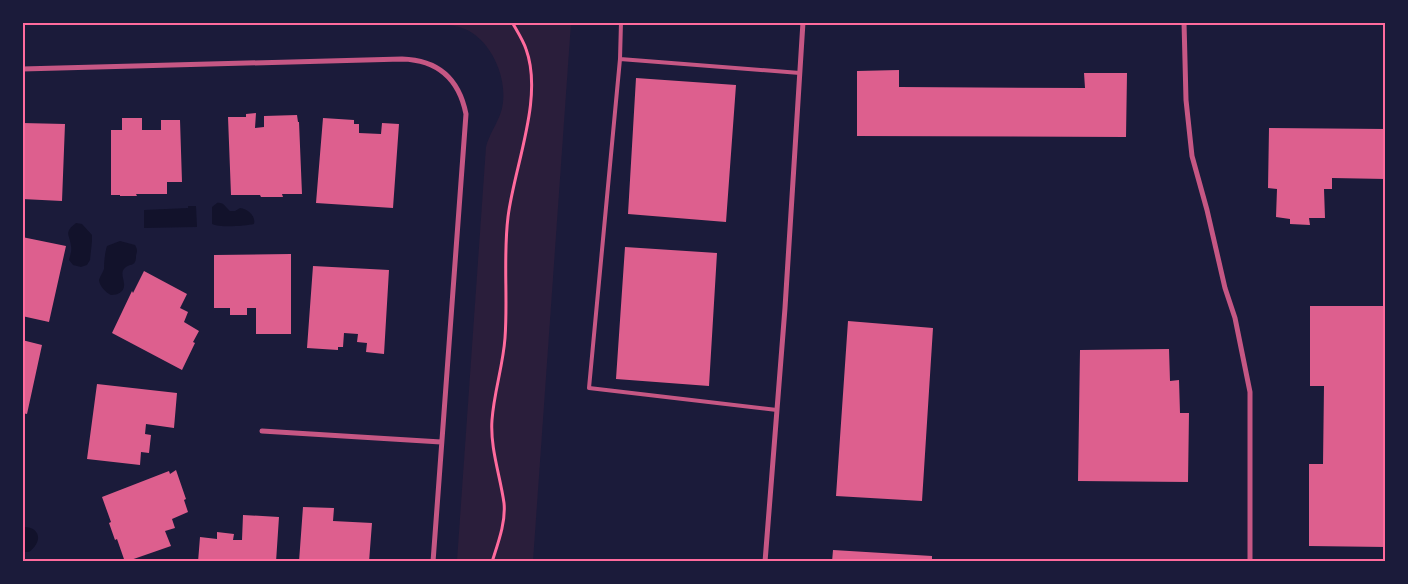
<svg xmlns="http://www.w3.org/2000/svg" width="1408" height="584" font-family="Raleway,sans-serif">
	<rect width="100%" height="100%" fill="#1b1b3a"/>
	<path fill="#2a1e3b" d="M442,22l129,1 -38,538h-76l29,-414c3,-12 11,-23 15,-35 9,-29 -8,-71 -36,-83 -8,-3 -16,-4 -23,-5z"/>
	<path fill="#12122b" d="M217,203c7,-1 8,4 13,8h5l5,-3c8,1 16,8 14,16 -9,2 -34,4 -42,0v-17z
		M188,206h8l1,21 -53,1v-18l44,-2z
		M76,223l6,1 10,11v6l-2,19 -3,5 -6,2 -8,-2 -4,-5c1,-5 3,-9 2,-14 -1,-11 -8,-13 5,-23z
		M120,241l15,4c3,5 2,6 1,11 0,12 -6,6 -12,13 -5,6 4,15 -2,22 -3,3 -7,4 -11,4 -5,-2 -12,-10 -12,-15 1,-4 4,-8 5,-11 0,-7 1,-17 3,-23z
		M22,527c19,-1 21,15 7,25h-6z"/>
	<path fill="#dd5f8e" d="M899,70v17l186,1 -1,-15h43l-1,64 -269,-1v-65z
		M636,78l100,7 -10,137 -98,-8z
		M256,113l-1,15 9,-1v-11l33,-1 1,7h1l3,72h-20l1,3h-22l-1,-2h-29l-3,-78h18v-3z
		M122,118h20v12h19v-10h19l2,62h-15v12h-31l1,2h-17v-1h-9v-65h11z
		M323,118l31,2v4h5v9l22,1 1,-11 17,1 -6,84 -77,-5z
		M22,123l43,1 -3,77 -40,-2z
		M1269,128l117,1v50l-54,-1v11h-8l1,29h-16l1,7 -20,-1v-5l-14,-2 1,-28 -9,-1z
		M22,237l44,9 -17,76 -27,-6z
		M625,247l92,6 -8,133 -93,-7z
		M291,254v80h-35v-26h-9v7h-17v-7h-16v-53z
		M313,266l76,4 -5,84 -18,-2 1,-9 -10,-1 1,-8 -14,-1 -1,14h-5v3l-31,-2z
		M144,271l43,23 -7,14 8,4 -4,10 15,9 -6,11 2,1 -13,27 -70,-37 20,-42 1,2z
		M1310,306h76v241l-77,-1v-82h14l1,-78h-14z
		M848,321l85,7 -11,173 -86,-5z
		M22,340l20,5 -15,69 -5,-1z
		M1169,349l1,32 9,-1 1,33h9l-1,69 -110,-1 2,-131z
		M97,384l80,9 -3,35 -28,-4 -1,10 6,1 -2,18 -8,-1 -1,13 -53,-6z
		M176,470l10,29 -2,1 4,12 -16,7 3,9 -10,3 6,15 -46,16 -8,-23 -2,1 -6,-17 2,-1 -9,-25 67,-26 1,3z
		M303,507l31,1 -1,13 39,2 -3,39h-70z
		M243,515l36,2 -3,45h-78l2,-25 17,2v-7l17,2 -1,6h9z
		M833,550l99,6v6h-100z
		M1081,559l78,1v2h-78z"/>
	<g fill="none" stroke-linecap="round" stroke-linejoin="round">
		<path stroke="#ff6b9d" stroke-width="3" d="M492,562c6,-19 14,-40 12,-59 -4,-28 -14,-55 -12,-83 2,-28 11,-54 13,-82 3,-41 -2,-81 3,-121 6,-50 36,-119 18,-168 -3,-9 -9,-18 -14,-27"/>
		<path stroke="#c65784" stroke-width="4" d="M621,22l-1,37 -31,329 188,22
			M620,59l180,14"/>
		<path stroke="#c65784" stroke-width="5" d="M1184,22l2,78 6,56 15,54 18,78 10,30 15,74v170
			M22,69l380,-10c36,1 57,20 64,55l-33,448
			M262,431l179,11
			M765,562l20,-254 18,-286"/>
	</g>
	<rect width="1408" height="584" fill="none" stroke="#1b1b3a" stroke-width="48"/>
	<rect x="24" y="24" width="1360" height="536" fill="none" stroke="#ff6b9d" stroke-width="2"/>
</svg>
